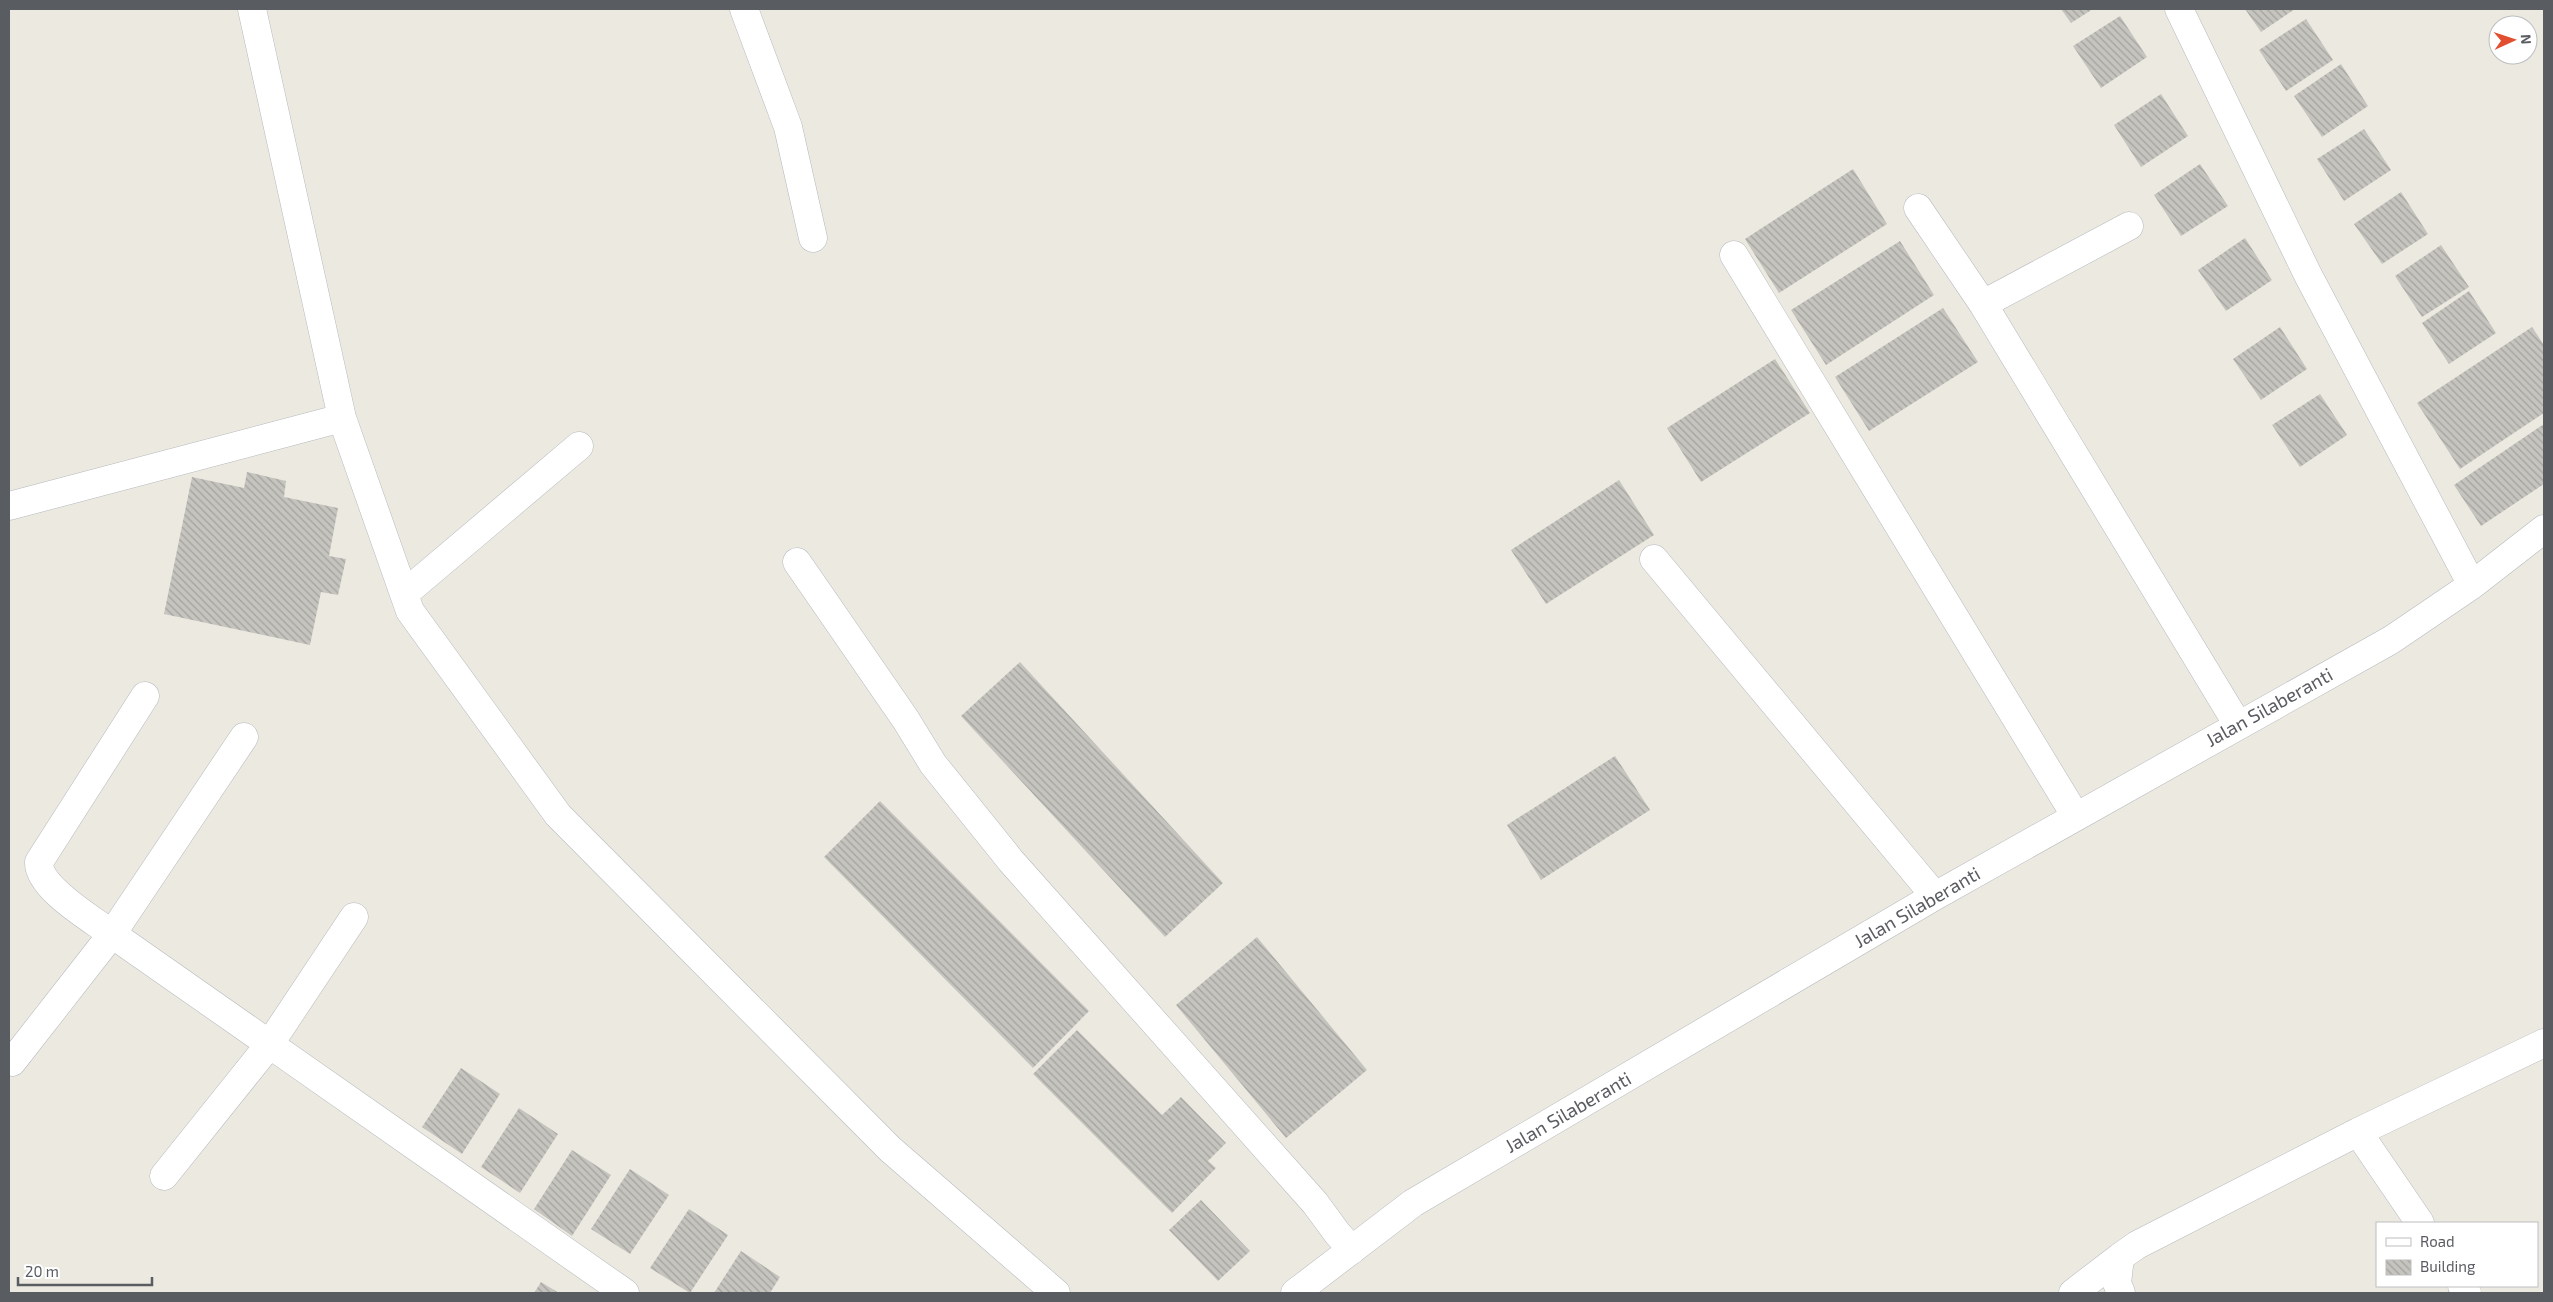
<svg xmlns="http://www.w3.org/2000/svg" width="2553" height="1302" font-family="'Exo 2',sans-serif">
	<defs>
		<pattern id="building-back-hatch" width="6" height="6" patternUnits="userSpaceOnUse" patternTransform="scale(1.25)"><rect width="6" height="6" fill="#c6c4be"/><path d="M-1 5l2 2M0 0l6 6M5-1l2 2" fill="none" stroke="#a4a29e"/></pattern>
	</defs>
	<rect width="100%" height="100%" fill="#eceae0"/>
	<path fill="url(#building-back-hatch)" d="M2061,9h32l-22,14z
		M2245,9h50l-34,23z
		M2120,16l27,41 -46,31 -28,-42z
		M2306,19l27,41 -47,31 -27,-41z
		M2341,64l27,42 -46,31 -28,-41z
		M2161,94l27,42 -47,31 -27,-42z
		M2364,129l27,41 -47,31 -27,-42z
		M2200,164l28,42 -47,30 -27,-41z
		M1853,169l34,55 -108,69 -34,-54z
		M2401,192l27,42 -46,30 -28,-40z
		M2245,238l27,42 -46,31 -28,-41z
		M1900,241l34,54 -108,70 -35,-55z
		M2441,245l28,42 -47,30 -27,-41z
		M2469,291l27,42 -47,31 -27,-41z
		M1943,308l35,54 -109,69 -34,-54z
		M2280,327l27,42 -46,31 -28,-41z
		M2532,327l12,18v68l-84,56 -43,-66z
		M1775,359l35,54 -109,69 -34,-54z
		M2320,394l27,41 -47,32 -28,-42z
		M2544,424v60l-63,42 -27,-41z
		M247,472l39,9 -2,16 54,11 -9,48 17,3 -8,36 -17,-3 -11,53 -146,-31 28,-137 52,11z
		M1619,480l35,55 -108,69 -35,-54z
		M1020,662l203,221 -58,54 -204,-221z
		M1615,756l35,54 -109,70 -34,-55z
		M880,801l209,210 -56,57 -209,-211z
		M1257,937l110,133 -81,68 -110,-133z
		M1077,1030l85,85 19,-18 45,46 -18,18 8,7 -44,45 -139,-139z
		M461,1068l39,26 -38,60 -40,-27z
		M519,1108l39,26 -38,59 -39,-26z
		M572,1150l39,25 -39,61 -38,-27z
		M630,1169l39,26 -39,59 -39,-25z
		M1201,1200l49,51 -32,30 -49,-51z
		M689,1209l39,26 -38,58 -40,-25z
		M741,1251l39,26 -10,16h-56z
		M541,1282l18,11h-25z"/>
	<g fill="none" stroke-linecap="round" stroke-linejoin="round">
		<defs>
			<path id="minor" d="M252,9l90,409 68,193 148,204 332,334 166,144
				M744,9l44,118 25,111
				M2179,9l129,266 164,310
				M1918,208l65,96 255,421
				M1734,255l341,560
				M1983,304l146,-78
				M9,506l333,-88
				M1654,559l281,337
				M797,562l109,158 27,44 78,97 304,342 22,30 15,17
				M404,594l175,-148
				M145,696l-106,166c-1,26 53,57 73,72l513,359
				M12,1062l100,-128 132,-197
				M2358,1132l62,91
				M164,1176l105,-131 85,-128
				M2462,1286l5,7
				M1295,1293l118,-90 522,-307 456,-256 81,-55 72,-56
				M2073,1293l47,-36
				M2121,1293l-4,-10 3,-26 17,-12 221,-113 186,-89"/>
		</defs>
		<use href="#minor" stroke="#b6b8bd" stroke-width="29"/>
		<use href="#minor" stroke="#fff" stroke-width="28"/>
	</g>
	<g text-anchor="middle" stroke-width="4" stroke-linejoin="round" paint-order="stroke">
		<g font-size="19" fill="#595c61" stroke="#fff">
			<text transform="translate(2269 707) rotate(-29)" y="7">Jalan Silaberanti</text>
			<text transform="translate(1917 907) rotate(-30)" y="7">Jalan Silaberanti</text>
			<text transform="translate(1568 1112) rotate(-30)" y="7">Jalan Silaberanti</text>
		</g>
	</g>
	<rect width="2553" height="1302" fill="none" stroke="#595c61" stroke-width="20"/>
	<rect x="2376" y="1222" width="162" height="65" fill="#ffffff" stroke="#bdbec0"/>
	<rect x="2386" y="1238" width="25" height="8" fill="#ffffff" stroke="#bdbec0"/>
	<text x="2420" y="1247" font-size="15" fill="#595c61">Road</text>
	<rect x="2386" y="1260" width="25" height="15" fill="url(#building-back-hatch)" stroke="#bdbec0"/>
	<text x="2420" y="1272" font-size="15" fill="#595c61">Building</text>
	<g transform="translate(2513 40) rotate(87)"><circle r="24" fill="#ffffff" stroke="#bdbec0"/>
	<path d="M0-4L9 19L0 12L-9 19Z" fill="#e14f30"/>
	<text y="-8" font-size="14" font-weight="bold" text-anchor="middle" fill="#595c61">N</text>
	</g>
	<path d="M18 1277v8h134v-8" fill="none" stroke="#595c61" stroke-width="2.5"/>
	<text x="25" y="1277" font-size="15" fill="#595c61" stroke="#ffffff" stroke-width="4" paint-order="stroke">20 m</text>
</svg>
